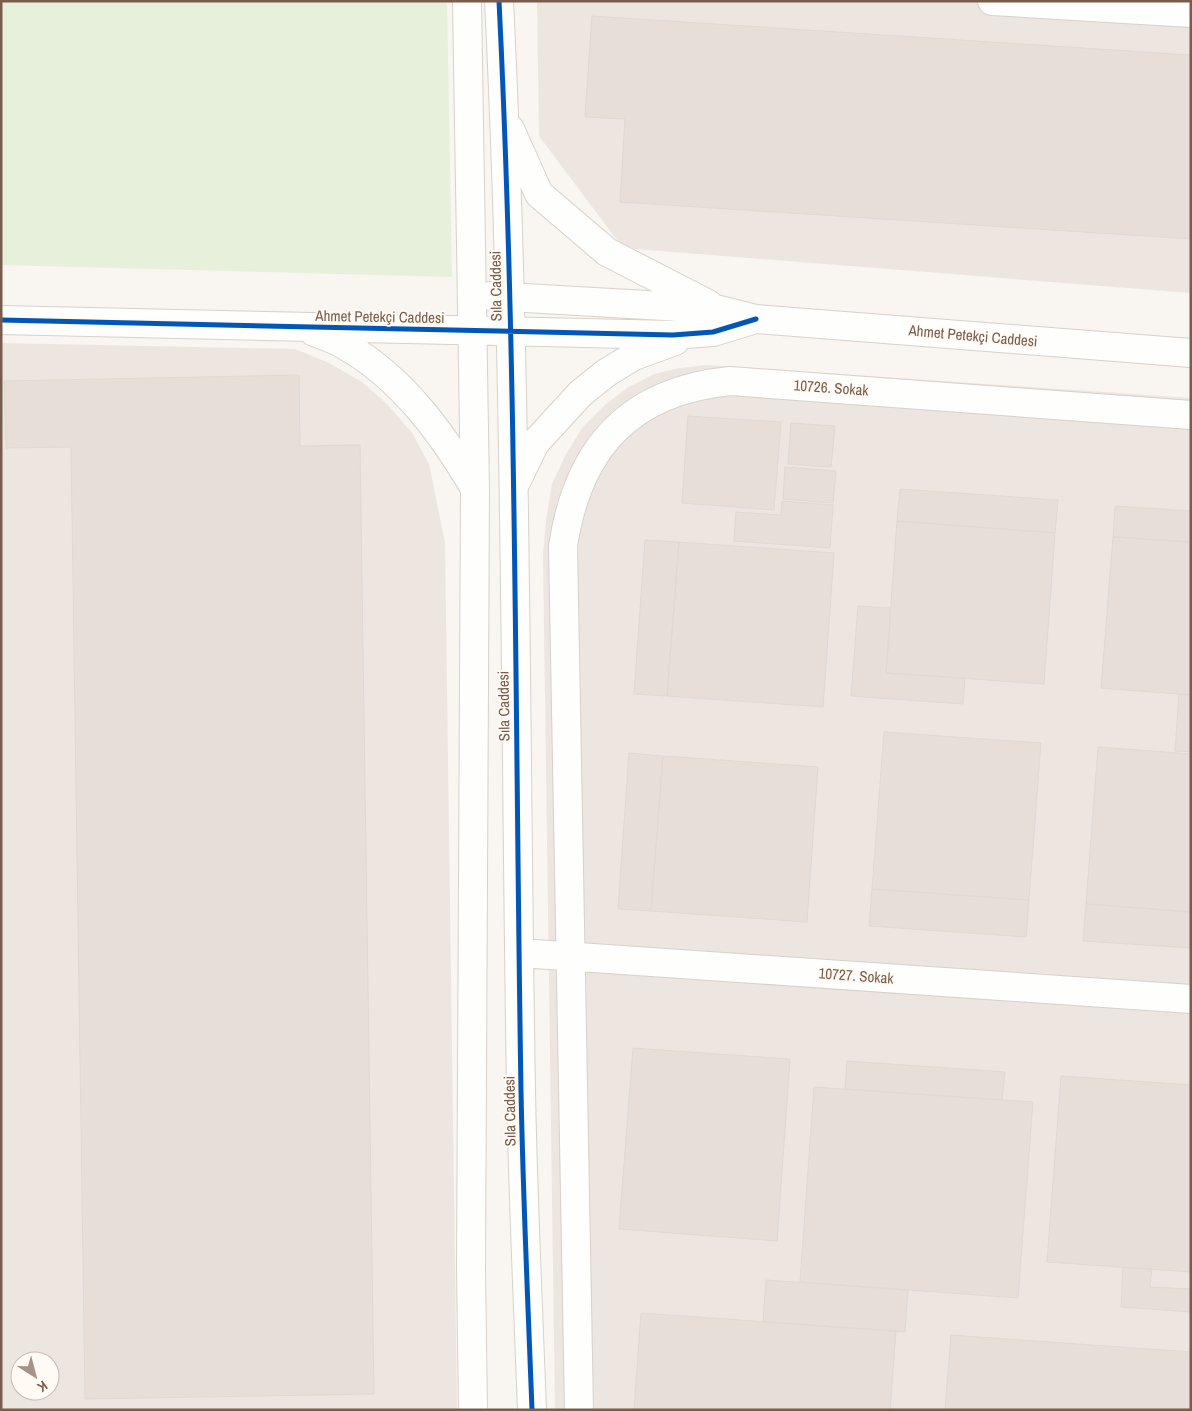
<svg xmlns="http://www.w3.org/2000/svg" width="1192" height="1411" font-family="'Archivo Narrow',sans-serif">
	<rect width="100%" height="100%" fill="#f9f5f0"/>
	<path fill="#ede5e0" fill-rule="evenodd" d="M537,1h654v292l-568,-45 -84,-112z
		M1,343l294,6 34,14 33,19 25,22 25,29 17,31 16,79 12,867h-456zM20,1361h30v30h-30z
		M707,365l484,33v1012h-636l-12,-855 3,-35 6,-36 13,-28 17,-28 23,-23 22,-17 27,-14 26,-6z"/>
	<path fill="#e7f0db" d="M1,1h446l5,276 -451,-12z"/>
	<path fill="#e6ded7" stroke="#e2d8d2" d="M592,16l599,39v184l-571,-37 5,-83 -40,-2z
		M299,375l1,71 60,-1 14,949 -289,5 -14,-952 -65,1 -2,-67z
		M688,416l93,6 -7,88 -92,-7z
		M791,423l44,3 -4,41 -43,-3z
		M785,467l51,4 -3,32 -50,-4z
		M900,489l158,11 -3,33 -158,-12z
		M782,501l51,4 -3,43 -96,-7 2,-29 45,3z
		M1115,506l76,5v31l-78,-5z
		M897,521l158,12 -11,151 -158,-11z
		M1113,537l78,5v153l-90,-7z
		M645,540l34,2 -12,154 -33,-2z
		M679,542l155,11 -11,154 -156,-11z
		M858,606l33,2 -5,65 79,5 -2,26 -112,-8z
		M1179,694l12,1v57l-16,-1z
		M884,732l157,11 -12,157 -157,-11z
		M1098,747l93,7v158l-105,-8z
		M629,753l34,3 -12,155 -33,-2z
		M663,756l155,11 -11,155 -156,-11z
		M872,889l157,11 -3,37 -157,-11z
		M1086,904l105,8v36l-108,-7z
		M633,1048l157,11 -13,182 -158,-12z
		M847,1061l158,11 -3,28 -157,-11z
		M1061,1076l130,9v187l-144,-10z
		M814,1087l219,15 -15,196 -218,-16z
		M1123,1267l29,2 -2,18 41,2v23l-70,-5z
		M766,1280l142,10 -3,42 -142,-10z
		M641,1313l255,18 -6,79h-256z
		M951,1335l240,17v58h-246z"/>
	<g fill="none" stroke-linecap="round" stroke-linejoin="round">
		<defs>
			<path id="minor" d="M467,1l8,489 -4,780 2,140
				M499,1c18,363 16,727 22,1090 2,106 7,213 11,319
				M992,1l199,12
				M510,129l29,65 68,58 101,52
				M490,296l226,13 40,10 435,34
				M1,320l672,15 40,-3 43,-13
				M314,332c11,4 23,8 32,14 56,32 96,87 128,141
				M516,482l19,-39 46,-50 25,-20 28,-17 41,-15
				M520,953l671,46
				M579,1410l-16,-864c15,-98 66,-155 167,-165l461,34"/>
		</defs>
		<use href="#minor" stroke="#d7d1cb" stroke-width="30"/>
		<use href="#minor" stroke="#fefefd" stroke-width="28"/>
		<defs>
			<path id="cycleway" d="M499,1c18,363 16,727 22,1090 2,106 7,213 11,319
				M1,320l672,15 40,-3 43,-13"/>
		</defs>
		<use href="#cycleway" stroke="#fffaf3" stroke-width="8"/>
		<use href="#cycleway" stroke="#0057b8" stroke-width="5"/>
	</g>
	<g text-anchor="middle" stroke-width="4" stroke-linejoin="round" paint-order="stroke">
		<g font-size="15" fill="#7a5c4d" stroke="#fffaf3">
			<text transform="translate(496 286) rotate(-91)" y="5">Sıla Caddesi</text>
			<text transform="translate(380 317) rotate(1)" y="5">Ahmet Petekçi Caddesi</text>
			<text transform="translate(973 336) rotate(5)" y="5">Ahmet Petekçi Caddesi</text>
			<text transform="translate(831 388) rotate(4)" y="5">10726. Sokak</text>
			<text transform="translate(504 706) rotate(-91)" y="5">Sıla Caddesi</text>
			<text transform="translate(856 976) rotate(4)" y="5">10727. Sokak</text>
			<text transform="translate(510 1111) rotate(-91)" y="5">Sıla Caddesi</text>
		</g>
	</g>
	<rect width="1192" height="1411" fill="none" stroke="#7a5c4d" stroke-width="5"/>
	<g transform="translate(35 1376) rotate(144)"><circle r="24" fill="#fffaf3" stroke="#cabbb1"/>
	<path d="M0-4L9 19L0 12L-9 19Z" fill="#a69286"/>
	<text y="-8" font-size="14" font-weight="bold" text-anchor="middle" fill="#7a5c4d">K</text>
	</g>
</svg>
